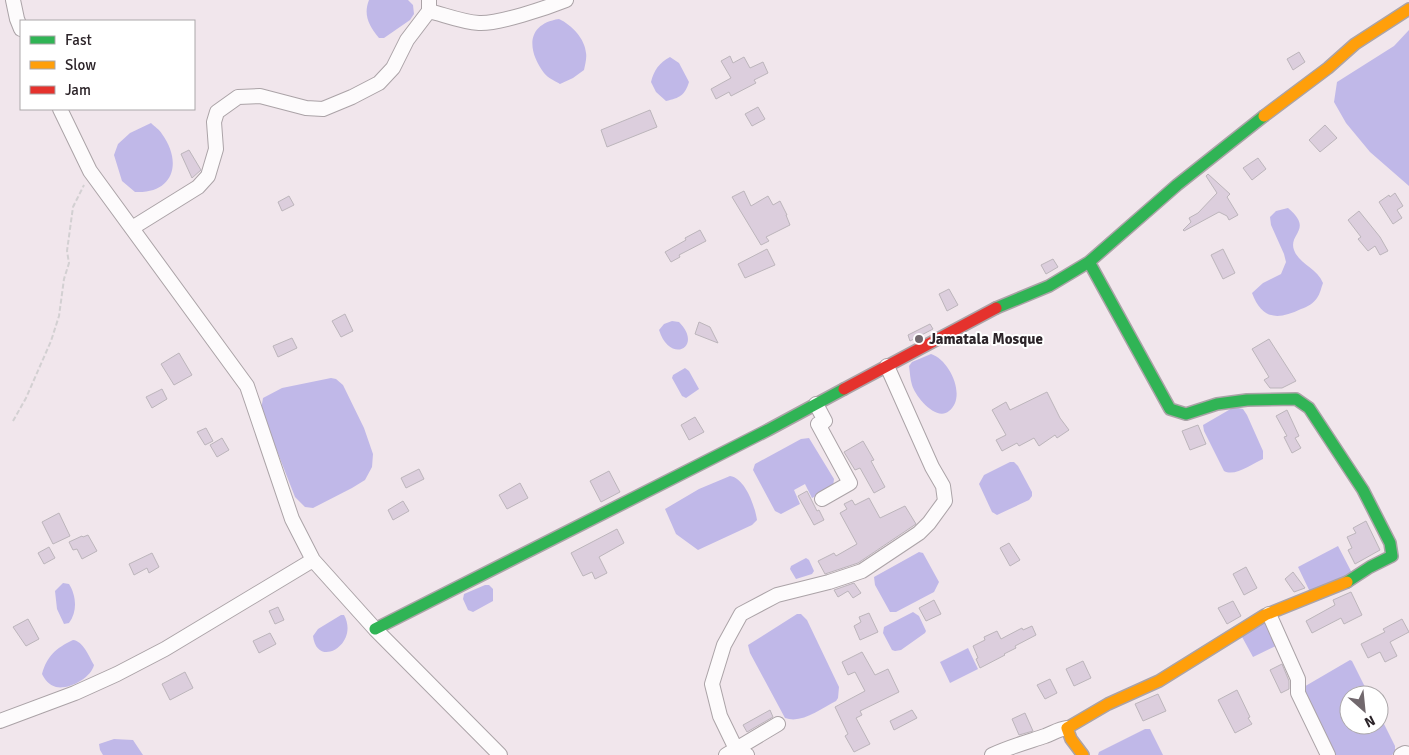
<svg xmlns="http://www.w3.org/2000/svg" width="1409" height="755" font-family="Signika,sans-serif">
	<rect width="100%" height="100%" fill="#f1e6ec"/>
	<path fill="#c0b8e8" d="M369,0h39l5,5 1,9 -4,6 -26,18h-5c-10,-12 -16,-23 -10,-38z
		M559,19c13,6 26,20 27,34 1,5 -1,12 -2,17l-11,8 -13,6c-5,-3 -12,-6 -16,-11 -17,-23 -18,-49 15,-54z
		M1409,30v156l-39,-34 -24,-29 -12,-21 3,-20 57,-36z
		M670,57l9,6 10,19c-4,13 -9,16 -23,19l-10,-9 -5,-10c3,-12 8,-19 19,-25z
		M151,123c3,3 9,7 11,11 21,29 11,60 -27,58l-13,-11 -8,-26 4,-11 12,-11z
		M1288,208c26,22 0,25 6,42 5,14 23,18 29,33 -2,5 -3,11 -6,15 -3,5 -10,9 -16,11 -23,11 -39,11 -49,-16l11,-10 18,-9 5,-12 -2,-8 -13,-29 -1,-8 6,-6z
		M672,321l7,1c25,25 -9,43 -20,8l5,-6z
		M931,354c19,6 36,43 18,57 -13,11 -34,-15 -37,-26 -2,-6 -2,-13 -3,-19l3,-4z
		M685,368l4,3 10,18 -13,9 -4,-2 -10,-18 1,-3z
		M331,378l5,1 7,6 21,43 9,26 -1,13 -7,13 -13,8 -39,20 -8,-1 -10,-10 -34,-87 2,-12 19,-10z
		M1234,407l9,2 4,6 16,36v8c-11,5 -28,18 -39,12l-20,-40 -1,-6z
		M809,438l25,41 -1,8 -21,11 -7,-14 -11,6 6,14 -19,10 -6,-3 -22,-41 2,-6 46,-25z
		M1010,462h4l4,4 14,26v4l-3,4 -32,15 -5,-3 -13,-28 5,-9z
		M730,476c15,2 25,30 27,44l-5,5 -54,25 -22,-16 -11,-25 34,-20z
		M1338,546l14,27 -41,21 -13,-27z
		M919,552l4,1 16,29 -5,10 -38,20h-6l-15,-27 -1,-8z
		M806,558l3,2 5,11 -2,3 -16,5 -6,-10 1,-3z
		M63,583l6,1c7,11 9,27 0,39l-5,1 -7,-15 -2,-18z
		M485,585h4l4,4v12l-20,11 -5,-2 -5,-11 1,-5z
		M913,612l6,4 7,15 -1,2 -24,17 -6,1 -3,-1 -9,-17 1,-6z
		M797,614h4l6,6 32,67 -1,11 -2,3c-16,8 -34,23 -51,17l-35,-65 -2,-8z
		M341,615h3c16,29 -27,55 -31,21l5,-7z
		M1268,621l12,23 -27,13 -12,-22z
		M73,640c10,1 16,16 21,25 -3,13 -25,25 -38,22 -7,-2 -11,-7 -14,-13 5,-18 14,-26 31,-34z
		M968,648l10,21 -28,14 -10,-21z
		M1350,660l2,1 17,34h-20v30h30v-11l16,32v6l-3,3h-57l-32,-60 -1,-7z
		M1145,729h5l13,26h-65l1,-3z
		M114,739l19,1 10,15h-40l-3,-5 -1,-6z"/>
	<path fill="#dccedd" stroke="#bcb5bb" d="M1299,52l6,10 -12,8 -6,-11z
		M730,56l3,7 11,-6 6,11 13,-6 5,11 -14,7 2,3 -25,13 -2,-4 -13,7 -5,-10 20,-11 -10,-17z
		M758,107l7,12 -13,7 -7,-12z
		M650,110l7,17 -50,20 -6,-17z
		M1325,125l12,13 -17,14 -11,-12z
		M189,150l12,20 -9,8 -11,-24z
		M1258,158l8,11 -14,11 -9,-12z
		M1208,174l22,20 -3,3 11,18 -9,5 -2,-4 -8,-4 -35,19 -1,-1 8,-8 -2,-4 9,-5 19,-20 -11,-17z
		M744,191l7,15 17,-10 5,9 7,-4 7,14h-1l4,10 -24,12 3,4 -8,4 -29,-48z
		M1395,193l8,13 -6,4 5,8 -9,6 -14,-22 10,-7 1,2z
		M289,196l5,9 -12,6 -4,-9z
		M1359,211l21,26 8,14 -8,4 -5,-9 -7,5 -10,-12 3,-2 -13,-17z
		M700,230l6,11 -27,14 1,2 -9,5 -6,-10 21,-12 -1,-2z
		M767,249l8,16 -30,13 -7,-14z
		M1223,249l12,24 -12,6 -12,-24z
		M1053,259l5,8 -12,7 -5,-9z
		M949,289l9,16 -11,6 -8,-17z
		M345,314l8,17 -12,6 -9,-16z
		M699,322l11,5 8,16 -23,-9z
		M930,324l3,5 -23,12 -2,-6z
		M292,338l5,10 -19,9 -5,-11z
		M1269,339l27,42 -14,7h-12l-6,-8 5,-3 -17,-28z
		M179,353l13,22 -18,10 -13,-21z
		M162,389l5,10 -15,9 -6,-11z
		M1047,392l13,26 9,12 -12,8 -2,-3 -16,11 -5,-8 -15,8 -2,-3 -15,8 -6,-11 10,-5 -14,-25 14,-8 4,8z
		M1287,410l12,26 -4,2 6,10 -9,5 -8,-16 3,-1 -11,-20z
		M695,417l9,15 -15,8 -8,-15z
		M1198,425l8,19 -16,6 -8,-19z
		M206,428l7,13 -8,4 -8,-13z
		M222,438l7,12 -12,7 -7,-12z
		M863,441l11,19 -3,1 14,26 -11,6 -14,-25 -5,2 -11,-18z
		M419,469l5,10 -18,9 -5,-10z
		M609,471l11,21 -19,10 -11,-21z
		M520,483l8,15 -21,11 -8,-14z
		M807,491l10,20 2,-1 5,10 -10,5 -16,-29z
		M869,498l11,20 25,-12 11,18 -58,39 -33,11 -7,-13 16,-8 2,3 21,-12 -17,-31 7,-4 -3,-5 8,-4 3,5z
		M403,501l6,10 -16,9 -5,-10z
		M59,513l11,23 -17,8 -11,-22z
		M1366,521l14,29 -25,14 -7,-14 4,-2 -5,-11 9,-4 -3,-5z
		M617,529l7,14 -25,14 8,16 -12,6 -3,-7 -9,4 -12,-23z
		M88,535l9,16 -15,8 -5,-10 -4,1 -4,-8 13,-6 1,1z
		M1009,543l11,17 -10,6 -10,-18z
		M49,547l6,11 -11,6 -6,-11z
		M152,553l7,14 -10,6 -2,-5 -13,7 -5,-11z
		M1246,567l11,21 -13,7 -11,-21z
		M1293,572l12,16 -11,4 -9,-13z
		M854,583l7,10 -8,5 -5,-7 -10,6 -4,-7z
		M1351,592l11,23 -18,9 -3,-6 -29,15 -6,-12 29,-16 -2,-5z
		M934,600l7,14 -15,7 -7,-13z
		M1233,601l8,15 -14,8 -9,-16z
		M278,607l6,13 -9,4 -6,-13z
		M869,613l9,19 -18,8 -6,-14 7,-4 -2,-5z
		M28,619l11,20 -13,7 -13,-19z
		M1402,619l7,13 -19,10 7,14 -12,6 -5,-10 -12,6 -7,-14 24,-12 -2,-3z
		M1032,626l4,9 -21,11 1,2 -12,6 1,1 -25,13 -4,-9 2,-1 -5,-12 12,-6 -1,-3 13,-6 4,8 21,-11 1,2z
		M270,633l6,11 -17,9 -6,-12z
		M862,652l13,23 13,-6 11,23 -39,19 2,4 -6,3 14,26 -16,8 -9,-16 3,-2 -13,-27 30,-16 -10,-19 -7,3 -6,-13z
		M1083,661l8,17 -17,8 -8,-17z
		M1282,664l7,17v8l-8,4 -11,-23z
		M185,672l8,16 -23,12 -8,-16z
		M1050,679l7,14 -12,6 -8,-14z
		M1237,690l13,27 -2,1 4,6 -17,9 -17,-33z
		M1158,694l8,17 -23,10 -8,-17z
		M770,710l3,7 -26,15 -4,-7z
		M912,710l5,8 -23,12 -4,-9z
		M1025,713l8,18 -14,4 -7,-16z"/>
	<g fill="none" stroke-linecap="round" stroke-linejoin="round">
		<defs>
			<path id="street" d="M13,0l4,19 4,10
				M429,11c16,4 33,11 50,12 20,1 67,-15 87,-23
				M60,109l30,62 157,215 45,133 21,41 62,69 125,126
				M132,228l66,-41 10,-11 8,-27 -2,-27 3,-10 21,-15 22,-1 46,12 17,1 29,-12 27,-14 14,-15 14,-28 22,-29v-11
				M816,404l9,17 -7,3 32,59 -28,16
				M1269,614l29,65v14l30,62
				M0,721l75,-28 42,-19 48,-25 148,-89
				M726,755l52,-31
				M747,755l-11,-6 -16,-33 -8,-32 12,-39 17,-31 36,-19 52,-13 33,-11 57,-38 10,-10 16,-22 -2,-15 -11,-19 -45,-101
				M992,755c17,-8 35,-13 53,-19 8,-3 14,-7 22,-8
				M1401,755l4,-2 4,1"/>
			<path id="fast" d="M1089,262l81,147 16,5 31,-10 30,-4 49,-1 13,9 54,82 27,53 2,13 -22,11 -23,15
				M996,308l53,-22 40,-24 88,-77 87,-69
				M375,629l393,-199 76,-41"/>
			<path id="slow" d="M1264,116l64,-48 27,-24 54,-35
				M1083,755l-12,-16 -4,-11 41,-24 51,-23 106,-66 82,-33"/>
			<path id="jam" d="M844,389l152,-81"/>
		</defs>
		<use href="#street" stroke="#aba3a7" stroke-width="16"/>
		<use href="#fast" stroke="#aba3a7" stroke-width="14"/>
		<use href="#slow" stroke="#aba3a7" stroke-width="14"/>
		<use href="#jam" stroke="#aba3a7" stroke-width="14"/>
		<path stroke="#d3d0d2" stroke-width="2" stroke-dasharray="5 2.5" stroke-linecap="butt" d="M13,421l13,-23 25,-57 8,-25 5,-37 5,-16 -2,-12 6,-44 11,-22"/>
		<use href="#street" stroke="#fdfbfc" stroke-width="14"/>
		<use href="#fast" stroke="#30b455" stroke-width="11"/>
		<use href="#slow" stroke="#ff9f0a" stroke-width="11"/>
		<use href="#jam" stroke="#e5322d" stroke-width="11"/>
	</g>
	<circle fill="#71686d" stroke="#fff" stroke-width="2" cx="919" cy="339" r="5"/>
	<g text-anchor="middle" stroke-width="4" stroke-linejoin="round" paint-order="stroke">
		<g font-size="15" font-weight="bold" fill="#2c2429" stroke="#fff" text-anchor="start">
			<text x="929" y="344">Jamatala Mosque</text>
		</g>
	</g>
	<rect x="20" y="20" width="175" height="90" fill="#ffffff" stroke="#aba7a9"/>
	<rect x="30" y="36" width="25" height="8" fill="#30b455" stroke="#aba7a9"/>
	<text x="65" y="45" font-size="15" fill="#2c2429">Fast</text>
	<rect x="30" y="61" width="25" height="8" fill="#ff9f0a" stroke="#aba7a9"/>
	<text x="65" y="70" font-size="15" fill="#2c2429">Slow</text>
	<rect x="30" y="86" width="25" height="8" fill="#e5322d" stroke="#aba7a9"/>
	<text x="65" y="95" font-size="15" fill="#2c2429">Jam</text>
	<g transform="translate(1364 710) rotate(153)"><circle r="24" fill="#ffffff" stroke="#aba7a9"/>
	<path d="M0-4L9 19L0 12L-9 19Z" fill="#71686d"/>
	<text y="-8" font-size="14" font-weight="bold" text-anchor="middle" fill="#2c2429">N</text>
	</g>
</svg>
